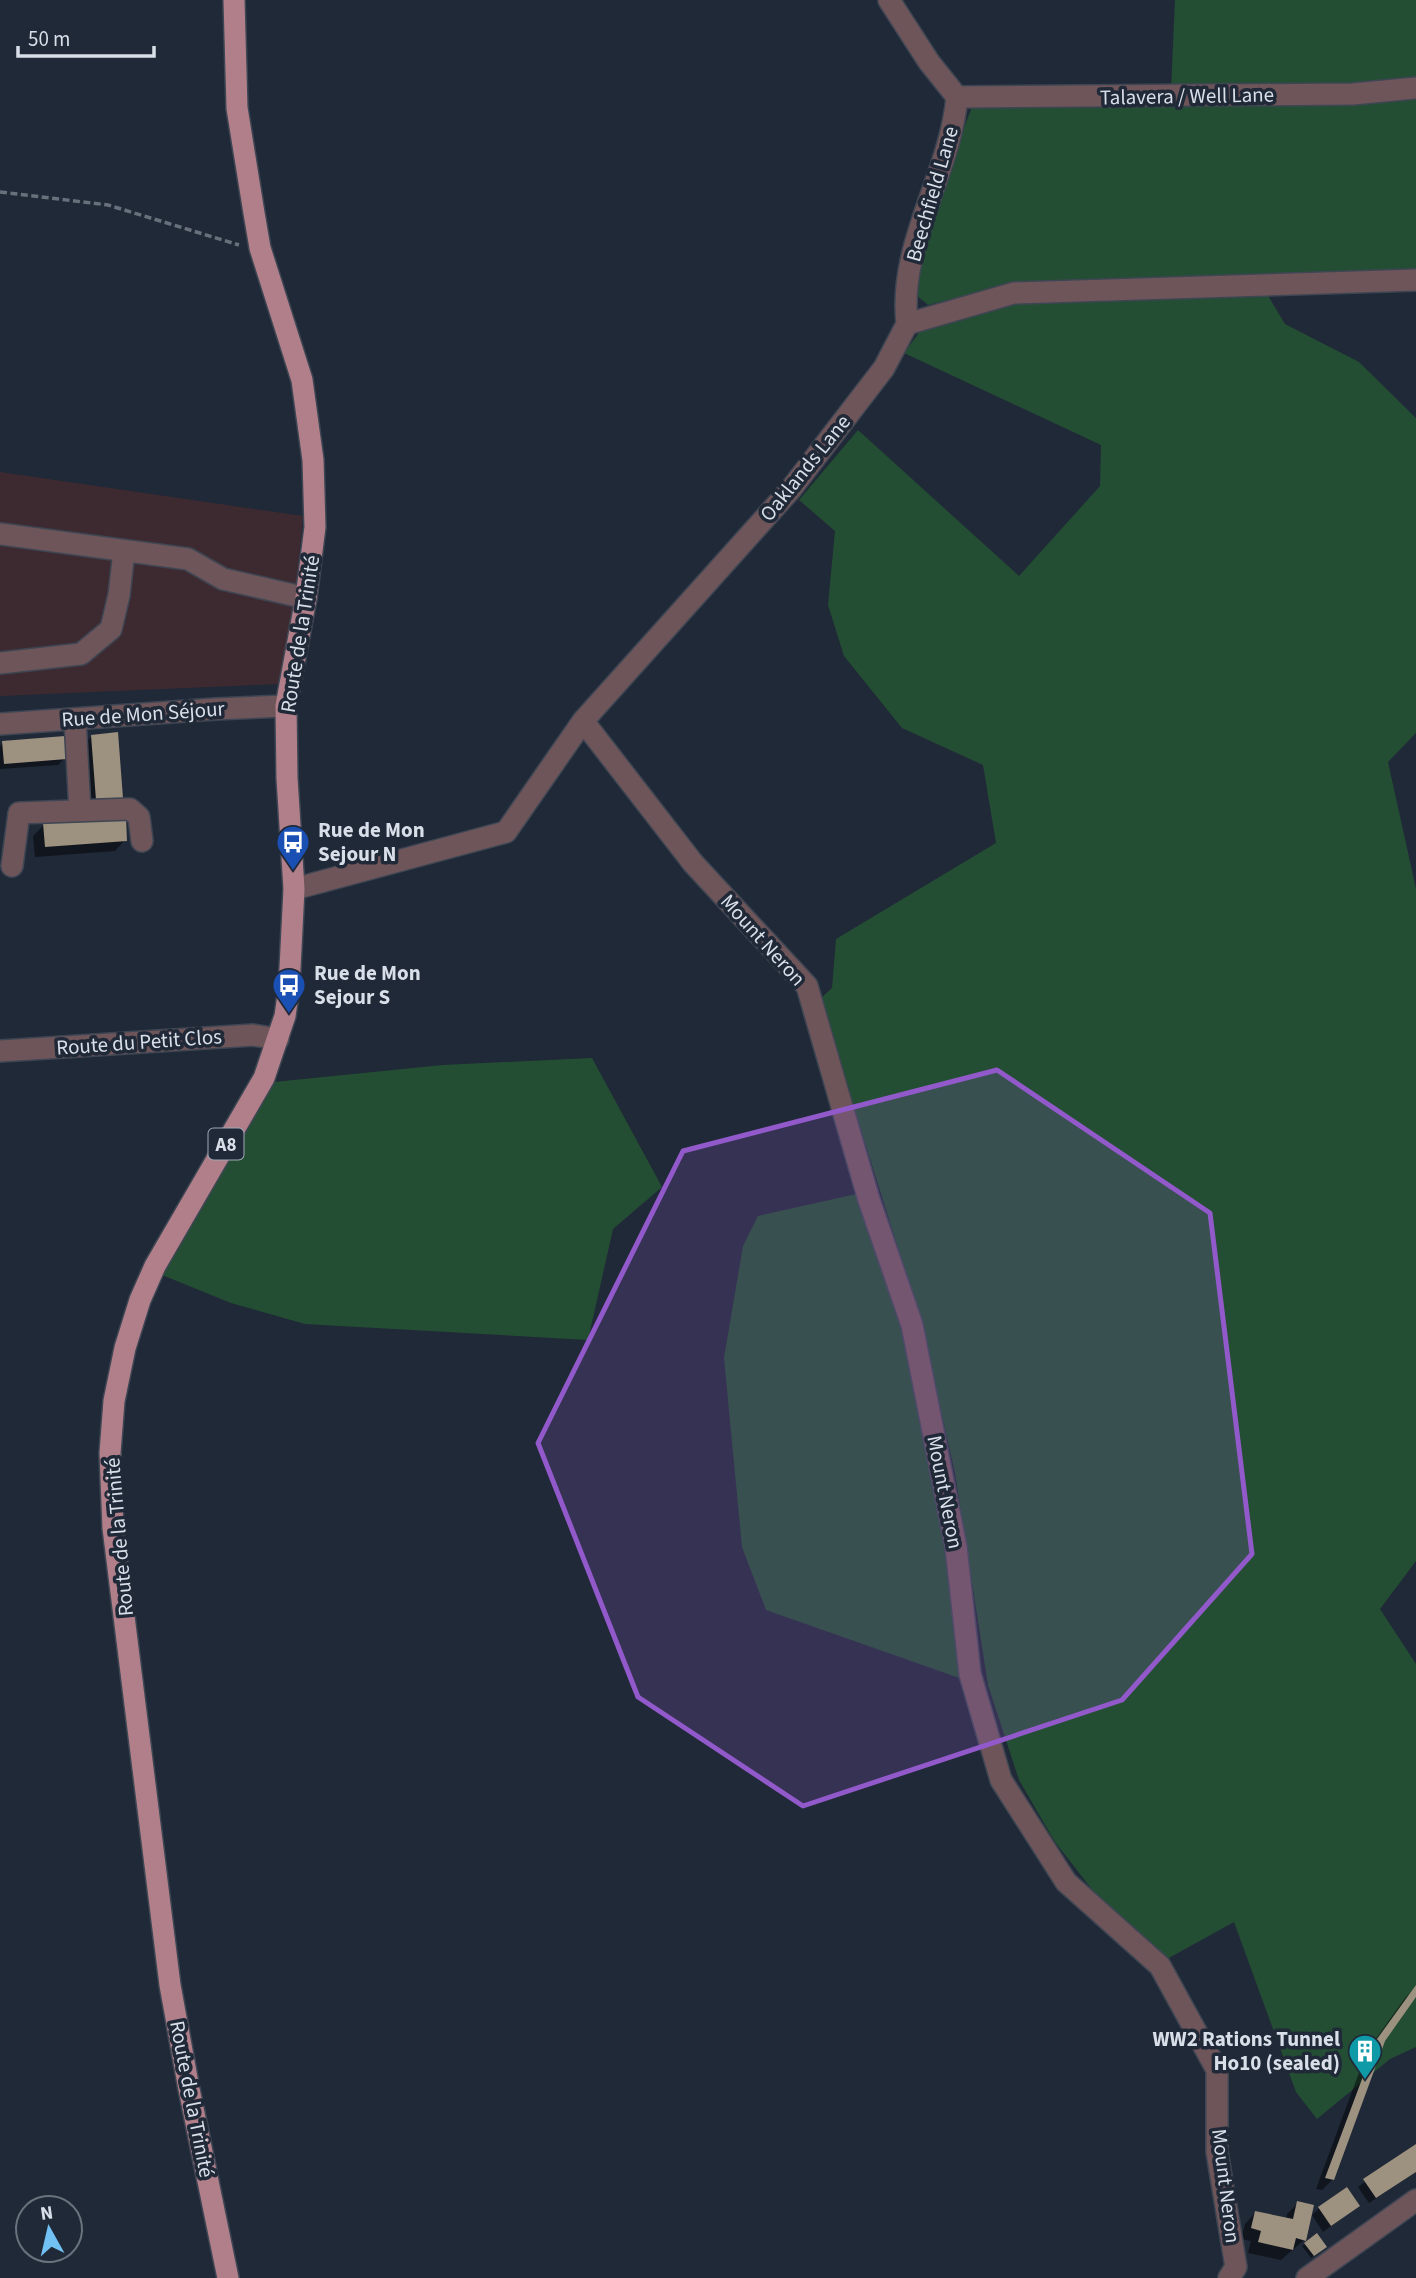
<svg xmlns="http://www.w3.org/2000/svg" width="1416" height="2278" font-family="'Source Sans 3',sans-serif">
	<rect width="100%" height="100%" fill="#202937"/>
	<path fill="#3d2a31" d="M0,472l303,44 -8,80 -15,88 -280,12z"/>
	<path fill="#244e34" d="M1175,0h241v80l-59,6 -186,5z
		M1416,95v174l-401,14 -87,22 -14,-12 10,-62 48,-124z
		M1267,294l18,30 74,38 57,56v315l-28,29 28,127v672l-36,48 36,55v383l-26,12 -73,60 -21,-27 -62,-170 -67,37 -66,-58 -46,-59 -36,-62 -31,-95 -33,-212 -35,-155 -100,-319 12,-11 4,-49 160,-96 -13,-78 -81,-37 -58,-72 -16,-51 7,-74 -36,-31 59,-70 161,146 81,-90 1,-41 -197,-92 17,-23 98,-29z
		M592,1058l70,129 -49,42 -25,111 -283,-16 -74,-21 -69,-28 14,-29 98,-164 169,-17z
		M861,1193l48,134 59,354 -202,-71 -24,-63 -18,-189 19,-112 15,-30z"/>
	<path fill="#0007" d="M92,736l29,61 -10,11 -25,2 -5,-63z
		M3,743l62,15 -7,7 -58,4v-23z
		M44,825l81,15 -10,11 -80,6 -2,-21z
		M1416,1987v7l-32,47 -51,138 -11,11 -6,-1 51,-138 38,-53z
		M1416,2146v26l-47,31 -11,-16z
		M1298,2203l6,37 -23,20 -33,-7 3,-12 -10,-2 4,-15 10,-11 31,7 1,-6z
		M1358,2206l-35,26 -11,-17 7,-7z
		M1317,2235l5,14 -11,9 -9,-12z"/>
	<path fill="#9d9180" d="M118,732l5,66 -27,2 -5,-65z
		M65,736l2,23 -63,5 -2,-23z
		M126,817l1,24 -82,6 -2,-24z
		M1416,1985v12l-31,44 -51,139 -9,-2 52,-139z
		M1416,2144v28l-40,26 -13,-19z
		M1347,2187l13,19 -29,20 -13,-19z
		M1297,2201l17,4 -8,36 -10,-3 -3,12 -35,-8 3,-11 -10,-3 4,-17 38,8z
		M1317,2233l10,14 -13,9 -10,-13z"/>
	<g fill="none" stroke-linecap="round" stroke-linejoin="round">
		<defs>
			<path id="minor" d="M889,0l40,62 28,35c-7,78 -59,147 -50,227
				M957,97l396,-3 63,-6
				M0,534l188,25 35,20 83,19
				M0,663l81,-9 30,-25 8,-34 5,-44
				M75,719l5,92
				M583,721l110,142 114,123 62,214 43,125 44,222 14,127 31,106 65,102 94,84 57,104v82l19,115 -7,11
				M0,724l215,-15 71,-3
				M12,866l7,-53 111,-4 9,8 3,24
				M294,889l212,-57 77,-111 208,-232 93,-121 23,-44 107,-31 402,-13
				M0,1051l253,-16 25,4
				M1307,2278l109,-78"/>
			<path id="major" d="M228,2278l-39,-189 -19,-104 -57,-457 -3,-75 4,-52 11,-53 15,-48 15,-34 109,-188 21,-62 4,-28 5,-99 -7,-111 -1,-72 20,-108 9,-71 -2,-67 -11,-80 -42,-132 -6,-35 -17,-105 -3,-108"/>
		</defs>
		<use href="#minor" stroke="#3e4653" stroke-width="24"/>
		<use href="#major" stroke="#3e4653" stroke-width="24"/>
		<path stroke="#68707c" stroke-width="3.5" stroke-dasharray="7 3.5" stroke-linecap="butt" d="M0,192l108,13 131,40"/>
		<use href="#minor" stroke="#6e555a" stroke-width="21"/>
		<use href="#major" stroke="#b17f8a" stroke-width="21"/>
	</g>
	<path fill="#9259ca" fill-opacity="0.2" stroke="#9259ca" stroke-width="5" stroke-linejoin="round" d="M997,1070l213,143 42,341 -130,146 -319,106 -165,-109 -100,-254 145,-292z"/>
	<defs>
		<symbol id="bus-pin" viewBox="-11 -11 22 30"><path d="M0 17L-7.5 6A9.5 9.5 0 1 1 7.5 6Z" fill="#1a4fb4" stroke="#202937"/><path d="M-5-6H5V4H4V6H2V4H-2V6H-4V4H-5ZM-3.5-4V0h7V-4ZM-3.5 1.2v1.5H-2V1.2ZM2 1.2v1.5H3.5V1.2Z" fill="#fff"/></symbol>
		<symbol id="building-pin" viewBox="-11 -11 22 30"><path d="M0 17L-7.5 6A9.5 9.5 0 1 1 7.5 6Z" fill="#0f9aa8" stroke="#202937"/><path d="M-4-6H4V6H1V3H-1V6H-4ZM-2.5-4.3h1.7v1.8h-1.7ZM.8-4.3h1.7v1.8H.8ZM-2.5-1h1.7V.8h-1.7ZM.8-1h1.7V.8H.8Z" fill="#fff"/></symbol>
	</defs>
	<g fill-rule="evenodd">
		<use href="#bus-pin" x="274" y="823" width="38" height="52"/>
		<use href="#bus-pin" x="270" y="966" width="38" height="52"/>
		<use href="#building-pin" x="1346" y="2032" width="38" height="52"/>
	</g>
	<g text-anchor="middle" stroke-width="7" stroke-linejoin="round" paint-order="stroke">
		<rect fill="#202937" stroke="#a2a8b4" stroke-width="2" x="208.5" y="1128.5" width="35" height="31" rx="5"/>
		<g font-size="19" font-weight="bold" fill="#d9dfe9">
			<text x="226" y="1151">A8</text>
		</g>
		<g font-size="21" fill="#d9dfe9" stroke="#202937">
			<text transform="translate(1187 96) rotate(-1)" y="7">Talavera / Well Lane</text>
			<text transform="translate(932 194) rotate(-74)" y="7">Beechfield Lane</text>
			<text transform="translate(805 468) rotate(-51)" y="7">Oaklands Lane</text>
			<text transform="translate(300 634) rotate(-81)" y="7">Route de la Trinité</text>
			<text transform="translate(143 714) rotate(-4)" y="7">Rue de Mon Séjour</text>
			<text transform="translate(763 940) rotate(48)" y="7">Mount Neron</text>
			<text transform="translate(139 1042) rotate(-4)" y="7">Route du Petit Clos</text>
			<text transform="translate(945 1492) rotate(79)" y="7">Mount Neron</text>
			<text transform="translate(119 1537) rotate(-95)" y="7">Route de la Trinité</text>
			<text transform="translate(192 2099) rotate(79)" y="7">Route de la Trinité</text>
			<text transform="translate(1226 2186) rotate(83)" y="7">Mount Neron</text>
		</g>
		<g font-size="21" font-weight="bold" fill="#d9dfe9" stroke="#202937" text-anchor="start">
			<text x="318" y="837">Rue de Mon<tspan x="318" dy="24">Sejour N</tspan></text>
			<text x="314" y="980">Rue de Mon<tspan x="314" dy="24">Sejour S</tspan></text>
			<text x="1340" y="2046" text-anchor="end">WW2 Rations Tunnel<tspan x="1340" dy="24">Ho10 (sealed)</tspan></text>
		</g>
	</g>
	<g transform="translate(49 2229) rotate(352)"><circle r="33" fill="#202937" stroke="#6a727e" stroke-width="2"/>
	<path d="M0-5L12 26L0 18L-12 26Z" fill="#72c1f5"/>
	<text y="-10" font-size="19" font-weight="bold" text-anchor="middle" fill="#d9dfe9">N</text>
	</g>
	<path d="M18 46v10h136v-10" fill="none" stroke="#d9dfe9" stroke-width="3.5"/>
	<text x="28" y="46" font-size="21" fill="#d9dfe9" stroke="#202937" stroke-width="5" paint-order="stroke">50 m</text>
</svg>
